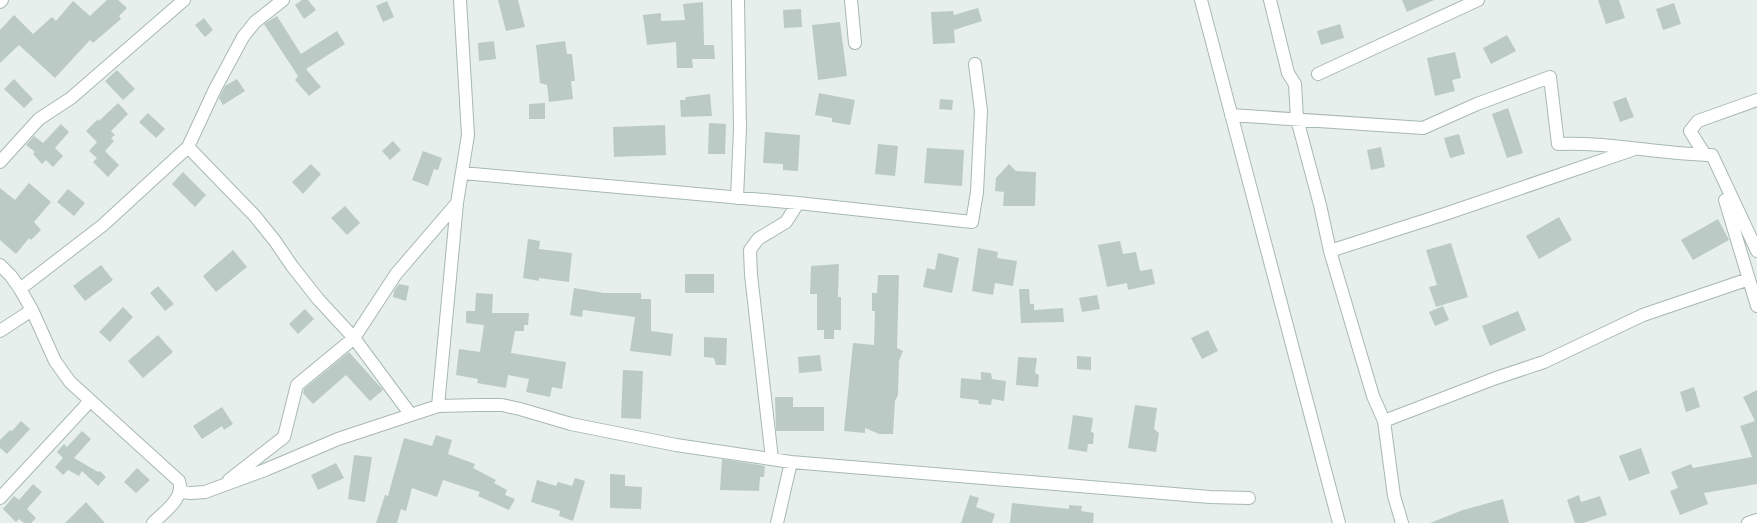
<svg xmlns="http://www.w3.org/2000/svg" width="1757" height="523" font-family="'Space Grotesk',sans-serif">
	<rect width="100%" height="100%" fill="#e6efeb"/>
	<path fill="#bbcac4" d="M107,0h11l9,8 -8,8 2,3 -28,24 -3,-3 -35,38 -36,-33 -19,18v-33l14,-15 19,19 19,-17 4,4 17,-20 17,15z
		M302,0h6l8,10 -12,9 -9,-14z
		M498,0h20l7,27 -19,4z
		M1402,0h32l-27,12z
		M1598,0h21l6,18 -19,6z
		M387,1l7,16 -11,5 -7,-16z
		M703,2l1,43h10l1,14h-23l1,9h-16l-1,-26 -29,3 -4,-30 18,-2v8l24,-1 -2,-16z
		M1674,3l7,21 -18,6 -7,-21z
		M978,8l4,13 -28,9 1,13 -22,1 -2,-32 22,-1 1,4z
		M801,9l1,18 -18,1 -1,-18z
		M277,16l24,38 36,-23 8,13 -39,25 15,18 -12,9 -14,-16 3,-4 -34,-52z
		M204,18l9,12 -8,7 -10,-12z
		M840,22l7,54 -29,4 -6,-55z
		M1340,24l4,14 -23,7 -4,-14z
		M1507,35l9,16 -25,13 -8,-16z
		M494,41l2,18 -17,2 -1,-18z
		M565,41l2,13h5l3,27h-4l2,18 -24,3 -2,-17 -7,-2 -4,-38z
		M1455,52l6,26 -9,2 3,11 -20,5 -8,-38z
		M117,70l18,19 -12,11 -18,-19z
		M14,79l19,20 -9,9 -20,-19z
		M237,79l8,12 -22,14 -4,-7 6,-12z
		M819,93l36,7 -5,25 -18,-3v-4l-17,-3z
		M710,94l2,22 -31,1 -1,-17h5l1,-3z
		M1626,97l8,20 -14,5 -7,-20z
		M940,99l13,1 -1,10 -13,-1z
		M118,103l10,11 -17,17 4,4 -4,3 3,3 -9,10 14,14 -11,12 -15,-15 4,-4 -8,-7 8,-9 -11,-11 12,-12 1,2z
		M545,103v16h-16v-15z
		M1508,108l15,45 -16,5 -15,-44z
		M148,113l17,16 -9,9 -17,-16z
		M709,123l17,1 -1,30h-17z
		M61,124l8,8 -14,16 8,8 -10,11 -7,-7 -4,4 -9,-10 2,-2 -9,-7 8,-9 9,7z
		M665,125l1,30 -52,2 -1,-30z
		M765,132l35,3 -2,36 -15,-1v-6l-20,-1z
		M1459,134l6,20 -15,4 -6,-20z
		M393,141l8,9 -11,10 -8,-9z
		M878,144l20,2 -3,30 -20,-2z
		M1381,147l4,20 -14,3 -4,-20z
		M927,148l37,2 -2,36 -38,-3z
		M423,151l19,7 -4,12 -4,-1 -6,17 -16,-6z
		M311,164l10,10 -18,20 -11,-12z
		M1009,164l7,7 20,1 -1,34h-32l1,-14 -9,-1 1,-13z
		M183,172l23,23 -11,12 -23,-23z
		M29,183l22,19 -17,20 7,8 -10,10 -2,-2 -13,16 -16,-14v-52l15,12z
		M68,189l17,14 -11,13 -17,-14z
		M345,206l15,17 -13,12 -16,-17z
		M1559,217l13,23 -33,19 -13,-23z
		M1718,219l11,21 -36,20 -12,-20z
		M528,239l12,2 -1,8 33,4 -3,29 -30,-4v3l-16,-3z
		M1120,241l3,13 13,-2 4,19 12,-2 3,15 -27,6 -1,-7 -20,4 -9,-42z
		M1451,243l17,54 -32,10 -7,-20 8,-2 -11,-35z
		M978,248l20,4 -1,6 20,3 -4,25 -18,-3 -2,12 -21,-4z
		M233,250l14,17 -31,25 -13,-16z
		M938,253l21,5 -7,35 -29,-6 4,-19 8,2z
		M839,264l-1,33h3v33h-7v9h-10v-9h-7v-36h-7l1,-28z
		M101,265l12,15 -28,21 -12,-15z
		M685,274h29v19h-29z
		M878,275h21l-2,73 6,3 -4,10 -1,34 -3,6 -2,33h-14l-14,-6v5l-21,-2 9,-88 21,2 1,-34h-3v-18h5z
		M399,284l10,2 -3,15 -13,-4 1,-6z
		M158,286l16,18 -9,7 -15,-18z
		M574,288l30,5h37v6h10v32l22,3 -2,22 -41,-5 5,-34 -52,-7 -1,7 -12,-2z
		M1019,289h10l1,15h4v6l29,-2 1,14 -43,1z
		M476,293l17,1 -1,19h37l-1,12h-4v6h-9l-4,22 55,9 -4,27 -10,-2 -2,10 -24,-5 3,-13 -21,-4 -2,13 -29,-5 1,-4 -22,-4 3,-26 21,3 4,-27 -18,-2v-12h9z
		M1097,295l3,14 -18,3 -3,-14z
		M1443,306l6,14 -14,6 -6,-14z
		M123,307l10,10 -23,25 -11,-10z
		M305,309l9,10 -16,15 -9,-10z
		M1518,311l8,19 -36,16 -8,-20z
		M1208,330l10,21 -16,8 -11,-21z
		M158,335l15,17 -30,26 -15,-17z
		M704,337l23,1 -1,27h-10l-2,-7 -10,-1z
		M349,352l34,38 -13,11 -24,-26 -33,29 -10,-11 1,-4z
		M820,355l2,16 -23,2 -1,-16z
		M1077,356l14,1v13l-14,-1z
		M1018,357l19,1 -2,15 4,2 -1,12 -22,-2z
		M623,370l20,1 -2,48 -20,-1z
		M981,372l10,1 1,6 14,2 -2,20 -12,-2 -1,6 -12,-1 -1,-4 -18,-2 1,-20 20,2z
		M1694,387l6,20 -14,5 -6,-20z
		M1757,390v94l-53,9 4,11 -28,11 -10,-24 8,-3 -7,-16 20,-8 2,4 59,-11 -12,-31 15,-5 -12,-24z
		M775,397h18v10h31v24h-48z
		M1135,405l22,3 -3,21 5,4 -3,19 -28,-4z
		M222,407l11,17 -9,6 -2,-4 -20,13 -9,-13z
		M1073,415l20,3 -2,14 3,1 -1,11h-5l-1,8 -19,-3z
		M21,421l9,8 -23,25 -7,-6v-8l10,-10 2,1z
		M82,431l9,8 -17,19 24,14 2,-1 6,6 -8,9 -16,-15 -3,5 -11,-6 -5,5 -8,-8 8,-9 -6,-6 7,-8 3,3z
		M436,435l16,5 -4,14 27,10 -2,4 23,12 -2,3 13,7 -2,5 10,4 -6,11 -31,-14 2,-4 -37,-12 -6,17 -25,-9 -6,23 -5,-2 -4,14h-21l9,-28 3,1 16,-58 28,8z
		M1641,448l9,25 -21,8 -10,-25z
		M354,455l18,2 -7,45 -17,-3z
		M722,459l43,7 -1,11h-4l-1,14 -39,-1z
		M336,463l8,15 -26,12 -7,-15z
		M137,468l13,12 -14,13 -12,-11z
		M610,474l15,1v11l17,1 -1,22 -31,-1z
		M575,478l10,3 -12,40 -14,-5 1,-5 -29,-9 6,-22 19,6 2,-4 14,4z
		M33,484l9,8 -15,17 9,9 -5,5h-7l-5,-4 -3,3 -13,-13 11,-13 5,4z
		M970,495l9,3 -3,9 19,7 -3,9h-31z
		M1579,495l2,7 19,-6 7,19 -24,8h-8l-8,-23z
		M1503,499l6,24h-79l33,-13z
		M86,502l19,21h-40z
		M1012,503l57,6v-4l13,1 -1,5 13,2 -1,10h-83z"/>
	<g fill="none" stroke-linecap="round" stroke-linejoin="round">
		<defs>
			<path id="minor" d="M851,0l4,43
				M1201,0l138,523
				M1270,0l18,73 7,11 2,35 23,86 10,46 43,145 11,25 10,75 8,27
				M0,2l2,-2
				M1318,74l160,-74
				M1231,115l192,13 54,-24 73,-27 8,67c52,-2 103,10 154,11l45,96
				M188,147l66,68 21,26 17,25 26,33 36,39 57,77
				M1705,155l-15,-24 8,-10 59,-21
				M0,162l39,-43 32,-21 113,-98
				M462,173l336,30 174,19 5,-30 4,-81 -6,-47
				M737,198l3,-69 -2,-129
				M1725,200l32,106
				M1330,251l118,-38 184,-63
				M0,265l11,11 9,13 12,21 23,51 15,21 109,99c6,17 -15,31 -26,42
				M20,289l83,-64 85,-78 27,-58 28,-52 12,-15 28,-22
				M0,331l32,-21
				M438,406l19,-203 11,-68 -8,-135
				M1384,421l112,-43 48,-16 99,-47 106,-36
				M772,459l-21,-184 -1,-25 8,-11 28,-17 12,-19
				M229,480l55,-43 13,-52 57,-47 42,-64 61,-71
				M180,492l11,1 14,-1 60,-22 73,-31 100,-33 41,-1h23l18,4 51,15 105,21 115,17 419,35 39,1
				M0,498l90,-97
				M777,523l14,-61
				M1748,523l9,-3"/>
		</defs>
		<use href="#minor" stroke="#a8b8b2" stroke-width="14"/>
		<use href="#minor" stroke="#fff" stroke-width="12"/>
	</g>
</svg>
